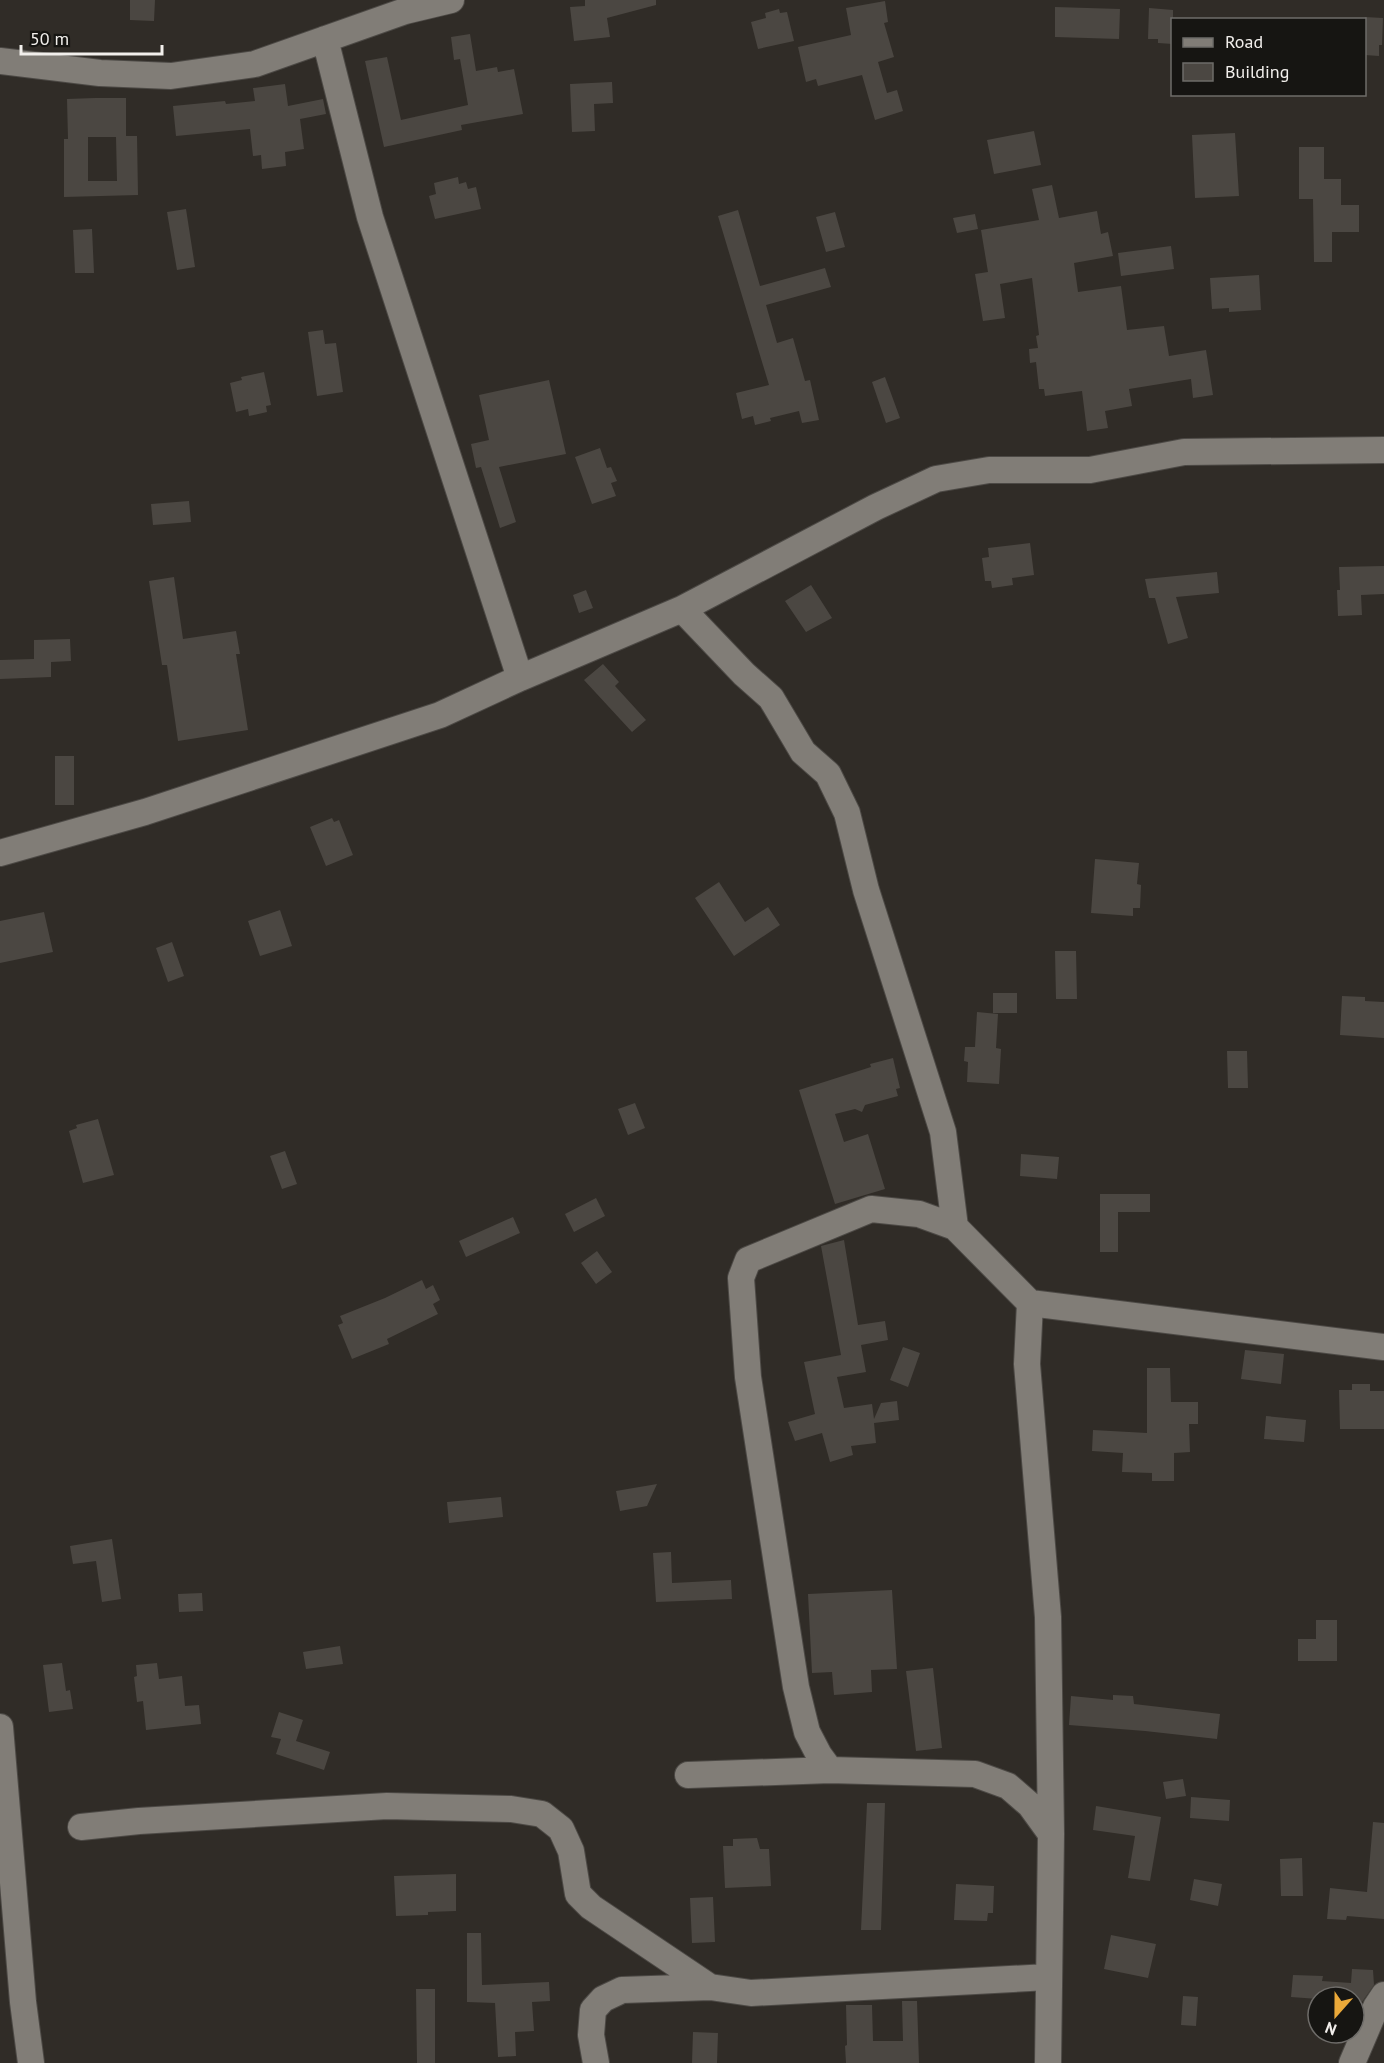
<svg xmlns="http://www.w3.org/2000/svg" width="1384" height="2063" font-family="'PT Sans',sans-serif">
	<rect width="100%" height="100%" fill="#302c27"/>
	<path fill="#4b4742" fill-rule="evenodd" d="M130,0h25l-1,21 -24,-1z
		M585,0h71v5l-49,13 3,19 -36,4 -4,-34 15,-1z
		M885,1l3,21 -4,1 10,34 -16,5 9,31 10,-3 6,21 -28,9 -13,-45 -44,11 -2,-7 -10,3 -8,-35 53,-12 -5,-27z
		M1055,7l65,2 -1,30 -64,-2z
		M1149,8l24,2v34l-15,-1v-4h-10z
		M779,9l1,4 7,-1 7,29 -36,8 -7,-27 15,-4 -1,-5z
		M1365,17l18,1 -1,27h-3v11l-14,-1z
		M470,34l6,37 21,-4 1,5 16,-3 9,45 -62,11 1,5 -78,17 -19,-86 22,-4 14,63 67,-15 -8,-46 -6,1 -3,-23z
		M612,82l1,21 -19,1 1,27 -23,1 -2,-48z
		M285,84l3,22 35,-7 3,15 -26,5 4,30 -19,3 1,14 -24,3 -1,-14 -8,1 -3,-27 -74,7 -3,-30 52,-5 1,3 29,-3 -2,-13z
		M95,98h31v38h11l1,59 -74,2v-58h4l-1,-40zM88,137h28l1,44h-29z
		M1034,131l7,34 -47,9 -7,-34z
		M1235,133l4,63 -44,2 -3,-63z
		M1299,147h25v32h17v26h18v27h-27v30h-18l-1,-63h-14z
		M458,177l1,7 7,-2 2,7 8,-2 5,22 -46,10 -6,-23 7,-2 -2,-11z
		M1052,185l7,33 38,-7 4,23 7,-2 5,24 -39,7 4,29 43,-6 6,44 37,-4 5,30 37,-6 7,45 -20,3 -2,-19 -62,10 3,17 -27,5 3,17 -21,3 -5,-40 -37,5 -1,-7h-5l-3,-27 -6,1 -1,-14 9,-1 -2,-12 3,-1 -7,-57 -32,6 5,34 -22,3 -8,-47 13,-2 -7,-42 58,-10 -7,-31z
		M186,209l9,58 -18,3 -10,-58z
		M738,210l22,76 65,-18 6,19 -65,18 11,38 16,-5 12,43 5,-1 9,40 -17,3 -3,-12 -29,7 1,3 -16,4 -2,-9 -11,3 -6,-26 33,-8 -51,-169z
		M835,212l10,35 -19,5 -10,-35z
		M975,214l3,15 -21,4 -4,-15z
		M92,229l2,44h-19l-2,-43z
		M1171,246l3,23 -53,7 -3,-23z
		M1259,275l2,35 -32,2v-4l-17,1 -2,-31z
		M323,330l2,14 11,-1 7,49 -26,4 -9,-64z
		M264,372l7,33 -5,1 1,6 -18,4 -1,-7 -12,3 -6,-29 12,-3 -1,-3z
		M885,377l15,41 -14,5 -14,-41z
		M549,380l17,74 -67,13 17,55 -16,6 -19,-61 -5,1 -5,-24 18,-4 -10,-45z
		M600,448l7,20 4,-1 6,14 -6,2 5,13 -24,8 -17,-47z
		M189,501l2,21 -38,3 -2,-21z
		M1030,543l4,32 -22,3 1,7 -21,3 -1,-7h-6l-3,-23 7,-1 -1,-9z
		M1384,566v28l-23,1 1,20 -24,1 -1,-26h3l-1,-23z
		M1217,572l2,21 -43,4 12,41 -20,6 -13,-46h-6l-4,-19z
		M174,577l9,62 53,-8 4,23h-4l12,76 -70,11 -11,-76h-5l-13,-84z
		M811,585l21,33 -26,14 -21,-31z
		M586,590l7,18 -14,5 -6,-18z
		M70,639l1,22 -20,1v15l-51,2v-19l34,-1v-19z
		M603,664l16,18 -4,4 31,34 -14,12 -48,-52z
		M55,756h19v49h-19z
		M332,818l2,4 5,-2 14,35 -27,11 -16,-39z
		M1095,859l44,4 -2,21 4,1 -1,23h-7v8l-42,-3z
		M719,882l26,40 23,-15 12,18 -46,31 -39,-58z
		M280,910l12,36 -32,10 -12,-35z
		M44,912l9,40 -53,11v-42z
		M172,942l12,34 -16,6 -12,-34z
		M1055,951h21l1,48h-21z
		M993,993h24v20h-24z
		M1342,996l23,1v4l19,1v36l-44,-3z
		M977,1012l21,2 -2,34 5,1 -2,35 -32,-2 1,-20 -4,-1 1,-14h10z
		M1227,1051h20l1,37h-20z
		M893,1058l7,30 -4,1 2,7 -33,9 -3,7 -7,-3 -20,5 9,28 24,-8 17,55 -50,15 -36,-114 72,-23 -1,-3z
		M635,1103l10,25 -17,7 -10,-26z
		M98,1119l16,56 -31,8 -14,-52 8,-3 -1,-3z
		M285,1151l12,33 -15,5 -12,-33z
		M1021,1154l38,3 -2,22 -37,-3z
		M1100,1194h50v18h-32v40h-18z
		M596,1198l9,18 -31,16 -9,-18z
		M513,1217l7,16 -54,24 -7,-16z
		M844,1240l14,85 27,-4 3,19 -27,5 5,27 -29,5 7,31 28,-4 2,15 7,-16 16,-2 2,19 -25,3 2,20 -25,3 2,9 -23,7 -8,-29 -27,8 -7,-19 27,-8 -11,-52 37,-7 -20,-109z
		M597,1251l15,21 -16,12 -15,-21z
		M422,1280l4,9 7,-4 7,15 -7,4 5,10 -51,25 2,5 -37,15 -14,-34 5,-2 -3,-7 45,-18z
		M903,1347l17,6 -12,34 -18,-7z
		M1245,1350l39,4 -3,30 -40,-5z
		M1147,1368h23l1,34h27v22h-9l1,28 -16,1v28h-22v-8l-30,-1 1,-19 -31,-2 1,-21 54,3z
		M1352,1384h18v7h14v38h-44l-1,-39h13z
		M1266,1416l40,4 -2,22 -40,-3z
		M657,1484l-10,22 -27,5 -4,-20z
		M501,1497l2,20 -54,6 -2,-21z
		M112,1539l9,60 -19,3 -6,-41 -23,3 -3,-18z
		M671,1552l1,31 59,-3 1,19 -76,3 -3,-49z
		M892,1590l5,79 -26,1 1,22 -38,3 -2,-23 -20,1 -4,-79z
		M202,1593l1,18 -24,1 -1,-18z
		M1316,1620h21v41h-39v-22h18z
		M340,1646l3,18 -37,5 -3,-17z
		M62,1663l4,28 4,-1 3,19 -24,3 -6,-47z
		M157,1663l2,16 23,-3 3,30 14,-1 2,19 -55,6 -3,-29 -6,1 -3,-25 3,-1 -1,-11z
		M933,1668l9,80 -26,3 -10,-80z
		M1113,1695l20,1 1,8 86,10 -3,25 -72,-8 -76,-6 2,-29 42,4z
		M279,1712l24,8 -7,21 34,11 -6,18 -48,-16 5,-15 -10,-2z
		M1183,1779l3,17 -20,3 -3,-17z
		M1191,1797l39,3 -1,21 -39,-3z
		M867,1803h18l-4,127h-20z
		M1096,1806l65,11 -11,64 -22,-3 7,-42 -42,-6z
		M1373,1822l11,1v96l-37,-3 -1,4 -19,-1 3,-31 37,4z
		M757,1838l3,11h9l2,37 -46,2 -2,-42h10v-7z
		M1302,1858l1,38h-22l-1,-37z
		M456,1874v37l-28,1v3l-32,1 -2,-40z
		M1194,1879l28,5 -4,22 -28,-6z
		M956,1884l38,2 -1,27h-5l-1,8 -33,-1z
		M713,1897l2,45 -23,1 -2,-45z
		M467,1933h14l1,52 67,-3 1,19 -18,1 2,29 -19,1 1,24 -18,1 -3,-54 -28,-1z
		M1111,1935l45,9 -8,34 -44,-9z
		M1352,1969l21,1 1,15 -12,17 -8,-1v-4h-36v2l-27,-2 2,-22 30,1 -1,5 29,2z
		M416,1989h19v74h-18z
		M1183,1996l15,1 -2,29 -15,-1z
		M902,2001h15l2,62h-73l-1,-17 2,-1 -1,-40h26l1,36h30z
		M693,2032l25,1 -1,30h-25z"/>
	<g fill="none" stroke-linecap="round" stroke-linejoin="round">
		<defs>
			<path id="minor" d="M325,39l45,178 150,461
				M0,61l100,12 71,3 84,-12 150,-53 46,-11
				M682,609l62,65 27,24 32,54 25,22 19,39 19,77 77,242 12,95 75,76 -3,61 21,253 3,217 -3,229
				M0,853l145,-41 295,-97 80,-37 162,-69 194,-102 60,-28 53,-9h101l94,-18 200,-2
				M1030,1303l354,44
				M0,1727l23,275 8,61
				M830,1770l-11,-15 -12,-23 -11,-45 -48,-310 -7,-99 7,-18 123,-51 48,5 36,13
				M688,1775l142,-5 145,4 33,12 22,19 21,29
				M81,1827l58,-6 248,-15 124,3 31,5 19,15 10,22 7,43 13,13 119,80
				M596,2063l-5,-28 2,-25 10,-11 19,-9 88,-3 41,6 297,-16
				M1352,2063l24,-56 8,-12"/>
		</defs>
		<use href="#minor" stroke="#4c4945" stroke-width="28"/>
		<use href="#minor" stroke="#817d77" stroke-width="26"/>
	</g>
	<rect x="1171" y="18" width="195" height="78" fill="#161512" stroke="#6e6c69" stroke-width="1.5"/>
	<rect x="1183" y="38" width="30" height="9" fill="#817d77" stroke="#6e6c69" stroke-width="1.5"/>
	<text x="1225" y="48" font-size="18" fill="#f2efec">Road</text>
	<rect x="1183" y="63" width="30" height="18" fill="#4b4742" stroke="#6e6c69" stroke-width="1.5"/>
	<text x="1225" y="78" font-size="18" fill="#f2efec">Building</text>
	<g transform="translate(1336 2015) rotate(201)"><circle r="28" fill="#161512" stroke="#6e6c69" stroke-width="1.5"/>
	<path d="M0-4.5L10 22L0 15L-10 22Z" fill="#eba939"/>
	<text y="-9" font-size="16" font-weight="bold" text-anchor="middle" fill="#f2efec">N</text>
	</g>
	<path d="M21 45v9h141v-9" fill="none" stroke="#f2efec" stroke-width="3"/>
	<text x="30" y="45" font-size="18" fill="#f2efec" stroke="#161512" stroke-width="4.5" paint-order="stroke">50 m</text>
</svg>
